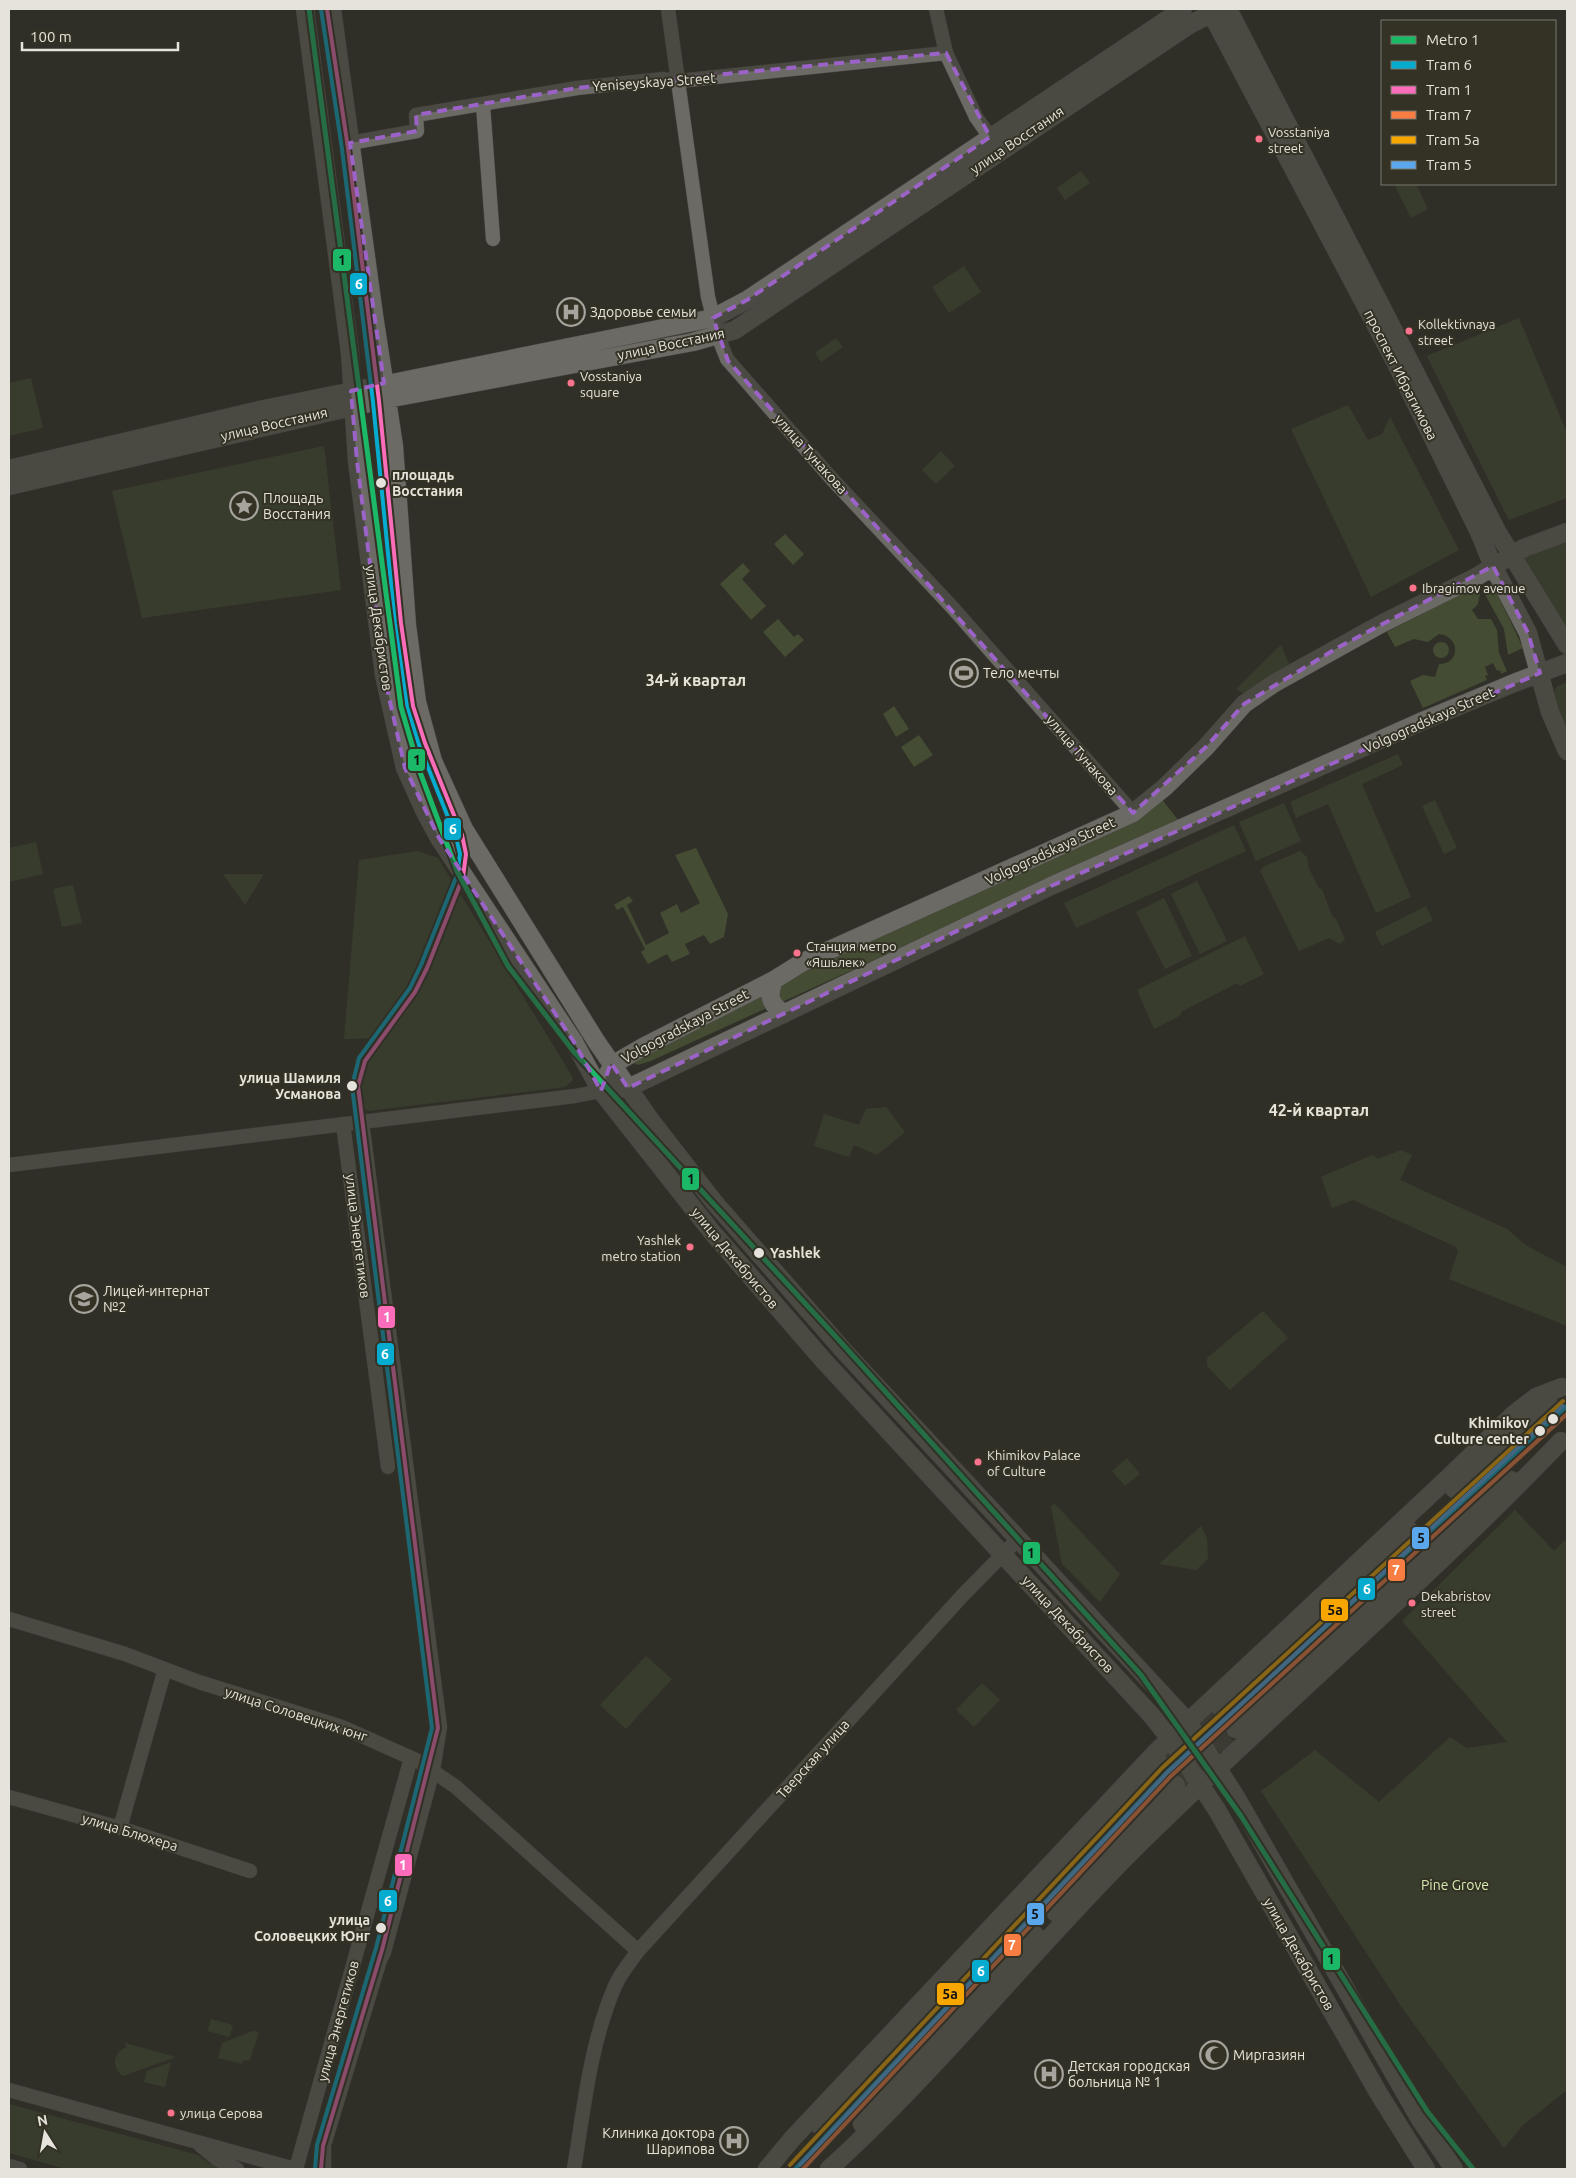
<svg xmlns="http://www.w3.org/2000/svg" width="1576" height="2178" font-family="Ubuntu,sans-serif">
	<rect width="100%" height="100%" fill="#302f28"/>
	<path fill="#444c34" d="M1081,171l9,12 -25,17 -8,-12z
		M1394,184h22l12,25 -17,9z
		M964,266l17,26 -32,21 -17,-26z
		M1519,318l48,115v65l-58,22 -82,-164z
		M836,338l7,9 -22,15 -6,-9z
		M31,378l12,50 -34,8v-53z
		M1348,405l20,35 14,-6 8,-17 69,133 -88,47 -80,-168z
		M324,446l17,144 -199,28 -30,-127z
		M941,451l14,15 -19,18 -14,-14z
		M785,534l19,20 -11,11 -19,-21z
		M1567,536v90l-44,-66v-6z
		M743,563l7,8 -8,8 24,27 -15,14 -31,-36z
		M1475,587l5,7 -2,10 -6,6 6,9h13l6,11 2,23 8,18 -6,3 -1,-4 -3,1 -4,-8 -8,4 3,8 -3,1 2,4 -64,28 -13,-27 13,-6 12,2 4,-13c22,0 21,-28 0,-30l-11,8 -14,-3 -19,8 -8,-15z
		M1489,587l6,2 28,59 -15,7 -4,-26 -22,-40z
		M778,619l16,18 4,-3 6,6 -19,17 -22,-25z
		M1433 650a8 8 0 1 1 16 0a8 8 0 1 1-16 0Z
		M1281,645l9,21 -46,28 -8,-5z
		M1567,682v53c-5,-14 -17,-34 -11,-48z
		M894,706l15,23 -13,8 -13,-23z
		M919,735l14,20 -19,12 -13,-20z
		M1398,754l5,11 -41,19 49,113 -35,16 -48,-109 -32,14 -6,-16z
		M1160,797l19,24 -397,181 -7,-14 3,-5z
		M1435,800l22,48 -13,6 -22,-48z
		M1284,803l17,38 -45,20 -17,-39z
		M1234,825l12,26 -170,77 -12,-25z
		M36,842l7,32 -34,8v-34z
		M696,848l32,66 -4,23 -14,7 -6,-9 -19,9 5,10 -18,8 -5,-8 -19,10 -7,-12 4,-3 -22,-42 -6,3 -3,-5 15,-9 4,5 -6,4 19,40 23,-12 -9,-20 17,-9 4,9 19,-10 -25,-48z
		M418,851l20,7 134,218 1,4 -8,7 -197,24 -7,-4c1,-33 0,-40 17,-69l-34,1 15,-179z
		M1300,851l7,6 2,12 10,19 3,1 10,27 4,3 9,20 -5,5 -11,-6 -30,13 -39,-80 3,-4z
		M223,874h41l-19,31z
		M1197,881l30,60 -27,13 -29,-60z
		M73,885l9,38 -20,4 -9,-38z
		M1164,898l28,58 -27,13 -29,-57z
		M1426,906l7,14 -51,26 -7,-14z
		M1245,936l19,38 -24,12 -3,-3 -56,29v3l-27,14 -17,-39z
		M761,996l2,7 8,3 -120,55 -13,4 -5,-2v-7z
		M886,1107l19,25 -28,23 -23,-10 -5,12 -35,-11 10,-32 35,11 7,-16z
		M1401,1150l11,5 -12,25 107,49 20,17 40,21v59l-118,-47 9,-28 -2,-4 -103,-47 -21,8 -11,-31 51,-22 6,4z
		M1263,1311l25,27 -58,52 -23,-24v-8z
		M1127,1458l13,16 -15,12 -13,-15z
		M1055,1504l65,70 -20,28 -38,-38 -11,-58z
		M1515,1510l39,41 13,-13v552l-44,35 -19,23 -101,-139 -142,-218 54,-41 64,52 71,-65 17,11 40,-6 -105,-121z
		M1201,1526l6,12 1,21 -12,11 -37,-6z
		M646,1656l26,23 -46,50 -26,-24z
		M982,1683l18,17 -26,27 -18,-17z
		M211,2019l22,6 -4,12 -21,-6z
		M253,2031l6,1 -9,28 -7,1 -1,3 -24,-6 4,-15z
		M125,2043l51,14 -53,19c-12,-9 -10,-24 4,-29z
		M171,2062l-6,25 -21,-5 3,-11z
		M9,2104l189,51 12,9 21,5h-165l-57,-16z"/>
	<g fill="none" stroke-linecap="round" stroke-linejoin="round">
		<path stroke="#4b4a43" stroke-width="18" stroke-dasharray="18 9" stroke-linecap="butt" d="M1162,1765l59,-56
			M1176,1785l59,-56"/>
		<defs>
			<path id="minor" d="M668,9l40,288 10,39 9,23 105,120 120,128 181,206
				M936,9l10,44 30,64 14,20
				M483,105l10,134
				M350,143l67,-12 -1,-16 161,-27 86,-9 15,2 268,-28
				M343,1124l45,343
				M9,1165l566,-69 26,-5
				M9,1619l116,35 74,28 143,45 76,34 38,26 182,164
				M9,1797l111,31 130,43
				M120,1828l45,-159
				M9,2090l286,79
				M200,2145l17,14 20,10
				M9,2166l11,3
				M296,2169l115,-411
				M324,2169v-24l56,-185 4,-8 49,-182 7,-43 -78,-605
				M574,2169c10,-61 16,-125 41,-183 5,-12 15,-24 23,-35l325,-356 55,-56"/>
			<path id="major" d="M305,9l45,344 7,108 27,214 21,93 20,44 14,26 135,204 27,49 111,141 112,129 328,355 18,23 47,71 162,284 47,75
				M332,9l42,306 20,131 13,179 10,77 16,59 31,68 132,212 53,77 65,84 129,148 345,372 48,75 185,324 33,48
				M1209,9l190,360 80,163 14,34 35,67 22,79 17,39
				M1228,9l270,524 69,112
				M9,469l255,-60 449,-91 34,-18 436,-291
				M9,486l378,-87 306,-57 42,-12 454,-305 31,-16
				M774,980c-6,16 -5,23 10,34
				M608,1074l4,-9 31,-18 131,-67 29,-18 330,-149 32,-26 41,-40 38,-43 29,-20 108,-60 95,-47 48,-29 43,-16
				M616,1089l12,-1 423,-202 374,-166 89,-37 53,-20
				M1454,1489l94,-89
				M1221,1709l189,-178
				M1235,1729l246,-226 30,-23
				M1056,1913l120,-128
				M862,2124l173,-189
				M820,2126l342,-361
				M767,2169l25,-30 365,-388 292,-274 65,-63 22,-17 26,-10
				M829,2169c110,-100 202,-218 308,-323 139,-137 289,-264 424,-405"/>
		</defs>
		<use href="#minor" stroke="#4c4b46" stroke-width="15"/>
		<use href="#major" stroke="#4c4b46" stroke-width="19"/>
		<use href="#minor" stroke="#6c6a64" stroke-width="14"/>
		<use href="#major" stroke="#6c6a64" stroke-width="18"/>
		<defs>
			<path id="tram-1" d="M315,2169l2,-24 59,-197 56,-220 -80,-642 7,-28 51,-70 11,-23 36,-90 3,-21 -4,-17 -37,-92 -12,-38 -12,-83 -22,-222 -31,-253 -21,-140
				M795,2169l372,-397 400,-366"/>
			<path id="tram-2" d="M321,2169l2,-23 59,-196 56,-222 -80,-642 7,-25 50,-69 12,-24 36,-91 3,-23 -4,-19 -37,-92 -12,-37 -12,-83 -22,-222 -31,-253 -21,-139"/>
			<path id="tram-3" d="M803,2169l368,-393 396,-362"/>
			<path id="tram-4" d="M790,2165l372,-397 401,-367"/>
			<path id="tram-5" d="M800,2165l367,-392 396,-367"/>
		</defs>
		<use href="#tram-1" stroke="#343125" stroke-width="8"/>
		<use href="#tram-2" stroke="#343125" stroke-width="8"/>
		<use href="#tram-3" stroke="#343125" stroke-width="8"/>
		<use href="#tram-4" stroke="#343125" stroke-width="8"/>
		<use href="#tram-5" stroke="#343125" stroke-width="8"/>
		<use href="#tram-1" stroke="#06acd0" stroke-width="4"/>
		<use href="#tram-2" stroke="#fb6dba" stroke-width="4"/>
		<use href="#tram-3" stroke="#f77d43" stroke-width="4"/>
		<use href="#tram-4" stroke="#f7a600" stroke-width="4"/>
		<use href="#tram-5" stroke="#5aa8eb" stroke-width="4"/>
		<defs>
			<path id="metro-1" d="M309,9l92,698 19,65 37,99 51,95 66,86 263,286 304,337 100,141 186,295 46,58"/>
		</defs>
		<use href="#metro-1" stroke="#343125" stroke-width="9"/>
		<use href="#metro-1" stroke="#1ab867" stroke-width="5"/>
	</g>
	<path d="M0 0H1576V2178H0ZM946,53l44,84 -243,163 -34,18 15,43 405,452 73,-66 38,-43 95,-57 154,-81 35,67 12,40 -489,213 -423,202 -17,-25 -10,28 -27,-49 -135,-204 -34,-70 -21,-93 -27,-214 -6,-70 33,-8 -34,-240 67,-12 -1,-16 161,-27z" fill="#302f28" fill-opacity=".55" fill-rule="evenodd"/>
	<path fill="none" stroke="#9b63c8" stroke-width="4" stroke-dasharray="10 6" stroke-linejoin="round" d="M946,53l44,84 -243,163 -34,18 15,43 405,452 73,-66 38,-43 95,-57 154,-81 35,67 12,40 -489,213 -423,202 -17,-25 -10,28 -27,-49 -135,-204 -34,-70 -21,-93 -27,-214 -6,-70 33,-8 -34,-240 67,-12 -1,-16 161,-27z"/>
	<defs>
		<symbol id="hospital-ring" viewBox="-11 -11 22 22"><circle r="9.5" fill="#343125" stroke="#a6a49d" stroke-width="1.5"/><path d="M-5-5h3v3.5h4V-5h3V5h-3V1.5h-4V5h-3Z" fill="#a6a49d"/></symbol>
		<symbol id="sight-ring" viewBox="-11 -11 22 22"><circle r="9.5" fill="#343125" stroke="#a6a49d" stroke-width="1.5"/><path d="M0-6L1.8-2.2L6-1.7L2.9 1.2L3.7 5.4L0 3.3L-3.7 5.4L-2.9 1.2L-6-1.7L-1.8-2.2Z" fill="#a6a49d"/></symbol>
		<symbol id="stadium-ring" viewBox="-11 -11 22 22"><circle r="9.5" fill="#343125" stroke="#a6a49d" stroke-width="1.5"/><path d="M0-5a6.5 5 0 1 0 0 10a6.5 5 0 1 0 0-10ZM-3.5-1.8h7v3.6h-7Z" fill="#a6a49d"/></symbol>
		<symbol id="school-ring" viewBox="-11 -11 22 22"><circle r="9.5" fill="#343125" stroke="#a6a49d" stroke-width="1.5"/><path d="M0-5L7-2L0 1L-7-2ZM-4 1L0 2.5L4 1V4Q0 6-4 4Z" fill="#a6a49d"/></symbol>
		<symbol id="mosque-ring" viewBox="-11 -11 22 22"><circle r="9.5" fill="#343125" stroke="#a6a49d" stroke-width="1.5"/><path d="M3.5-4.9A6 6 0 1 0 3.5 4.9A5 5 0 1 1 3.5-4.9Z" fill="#a6a49d"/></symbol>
	</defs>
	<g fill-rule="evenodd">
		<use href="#hospital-ring" x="555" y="296" width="32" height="32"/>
		<use href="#sight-ring" x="228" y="490" width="32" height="32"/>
		<use href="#stadium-ring" x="948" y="657" width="32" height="32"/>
		<use href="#school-ring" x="68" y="1283" width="32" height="32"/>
		<use href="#mosque-ring" x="1198" y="2039" width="32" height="32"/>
		<use href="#hospital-ring" x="1033" y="2058" width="32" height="32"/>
		<use href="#hospital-ring" x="718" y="2125" width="32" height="32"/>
	</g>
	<g fill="#fc738d" stroke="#343125" stroke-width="2">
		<circle cx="1259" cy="139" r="4.5"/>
		<circle cx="1409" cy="331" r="4.5"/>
		<circle cx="571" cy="383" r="4.5"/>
		<circle cx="1413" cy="588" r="4.5"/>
		<circle cx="797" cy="953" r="4.5"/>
		<circle cx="690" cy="1247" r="4.5"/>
		<circle cx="978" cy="1462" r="4.5"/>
		<circle cx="1412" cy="1603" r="4.5"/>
		<circle cx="171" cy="2113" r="4.5"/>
	</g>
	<g fill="#e5e3dc" stroke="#343125" stroke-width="2">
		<circle cx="381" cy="483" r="6"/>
		<circle cx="352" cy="1086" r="6"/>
		<circle cx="759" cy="1253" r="6"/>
		<circle cx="1553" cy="1419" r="6"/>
		<circle cx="1540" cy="1431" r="6"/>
		<circle cx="381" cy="1928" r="6"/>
	</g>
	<g text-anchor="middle" stroke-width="4" stroke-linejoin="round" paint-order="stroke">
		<g font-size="13" fill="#e5e3dc" stroke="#343125" text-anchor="start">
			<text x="1268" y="137">Vosstaniya<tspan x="1268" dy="16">street</tspan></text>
			<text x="1418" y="329">Kollektivnaya<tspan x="1418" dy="16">street</tspan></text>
			<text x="580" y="381">Vosstaniya<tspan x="580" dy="16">square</tspan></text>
			<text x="1422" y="593">Ibragimov avenue</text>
			<text x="806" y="951">Станция метро<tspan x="806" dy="16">«Яшьлек»</tspan></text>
			<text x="681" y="1245" text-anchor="end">Yashlek<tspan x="681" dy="16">metro station</tspan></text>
			<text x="987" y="1460">Khimikov Palace<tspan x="987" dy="16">of Culture</tspan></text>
			<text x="1421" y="1601">Dekabristov<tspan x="1421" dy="16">street</tspan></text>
			<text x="180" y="2118">улица Серова</text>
		</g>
		<g font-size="14" fill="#e5e3dc" stroke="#343125">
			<text transform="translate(654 82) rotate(-4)" y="5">Yeniseyskaya Street</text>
			<text transform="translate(1017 140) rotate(-34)" y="5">улица Восстания</text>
			<text transform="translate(671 344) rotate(-12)" y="5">улица Восстания</text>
			<text transform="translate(1401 375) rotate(63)" y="5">проспект Ибрагимова</text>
			<text transform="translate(274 424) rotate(-13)" y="5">улица Восстания</text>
			<text transform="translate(811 454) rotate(48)" y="5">улица Тунакова</text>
			<text transform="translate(379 628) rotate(82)" y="5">улица Декабристов</text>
			<text transform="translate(1429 720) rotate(-24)" y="5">Volgogradskaya Street</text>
			<text transform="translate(1082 755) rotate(49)" y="5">улица Тунакова</text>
			<text transform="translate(1050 851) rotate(-25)" y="5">Volgogradskaya Street</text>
			<text transform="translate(685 1026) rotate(-28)" y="5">Volgogradskaya Street</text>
			<text transform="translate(358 1236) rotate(83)" y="5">улица Энергетиков</text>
			<text transform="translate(735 1258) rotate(50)" y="5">улица Декабристов</text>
			<text transform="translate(1068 1624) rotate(47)" y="5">улица Декабристов</text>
			<text transform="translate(296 1714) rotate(18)" y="5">улица Соловецких юнг</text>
			<text transform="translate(813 1759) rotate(-48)" y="5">Тверская улица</text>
			<text transform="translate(130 1832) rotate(17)" y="5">улица Блюхера</text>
			<text transform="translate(1299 1954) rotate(60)" y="5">улица Декабристов</text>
			<text transform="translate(338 2021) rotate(-75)" y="5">улица Энергетиков</text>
		</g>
		<g font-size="14" fill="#e5e3dc" stroke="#343125" text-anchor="start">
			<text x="590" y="317">Здоровье семьи</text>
			<text x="263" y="503">Площадь<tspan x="263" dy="16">Восстания</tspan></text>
			<text x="983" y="678">Тело мечты</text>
			<text x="103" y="1296">Лицей-интернат<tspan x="103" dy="16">№2</tspan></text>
			<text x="1233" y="2060">Миргазиян</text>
			<text x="1068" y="2071">Детская городская<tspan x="1068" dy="16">больница № 1</tspan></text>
			<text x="715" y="2138" text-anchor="end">Клиника доктора<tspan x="715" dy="16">Шарипова</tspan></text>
		</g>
		<g font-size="14" font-weight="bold" fill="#e5e3dc" stroke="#343125" text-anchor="end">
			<text x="392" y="480" text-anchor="start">площадь<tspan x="392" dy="16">Восстания</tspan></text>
			<text x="341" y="1083">улица Шамиля<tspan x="341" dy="16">Усманова</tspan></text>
			<text x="770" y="1258" text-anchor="start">Yashlek</text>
			<text x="1529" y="1428">Khimikov<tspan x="1529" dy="16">Culture center</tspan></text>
			<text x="370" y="1925">улица<tspan x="370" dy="16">Соловецких Юнг</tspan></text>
		</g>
		<g font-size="14" fill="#d5eab0" stroke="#343125">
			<text x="1455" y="1890">Pine Grove</text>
		</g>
		<g font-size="16" font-weight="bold" fill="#e5e3dc" stroke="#343125">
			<text x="696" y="686">34-й квартал</text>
			<text x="1319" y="1116">42-й квартал</text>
		</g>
	</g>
	<g stroke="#343125" stroke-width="2">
		<rect x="332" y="248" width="20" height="24" rx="5" fill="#1ab867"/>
		<rect x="349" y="272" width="19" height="24" rx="5" fill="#06acd0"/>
		<rect x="407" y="748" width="19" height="24" rx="5" fill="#1ab867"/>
		<rect x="443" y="817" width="19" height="24" rx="5" fill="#06acd0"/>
		<rect x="681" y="1167" width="19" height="24" rx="5" fill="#1ab867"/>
		<rect x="377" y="1305" width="19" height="24" rx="5" fill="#fb6dba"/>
		<rect x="376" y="1342" width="19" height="24" rx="5" fill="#06acd0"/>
		<rect x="1411" y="1526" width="19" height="24" rx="5" fill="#5aa8eb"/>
		<rect x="1022" y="1541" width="19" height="24" rx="5" fill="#1ab867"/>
		<rect x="1387" y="1558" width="19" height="24" rx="5" fill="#f77d43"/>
		<rect x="1357" y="1577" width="19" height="24" rx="5" fill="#06acd0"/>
		<rect x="1320" y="1598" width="29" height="24" rx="5" fill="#f7a600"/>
		<rect x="394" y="1853" width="19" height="24" rx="5" fill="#fb6dba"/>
		<rect x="378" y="1889" width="20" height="24" rx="5" fill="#06acd0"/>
		<rect x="1026" y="1902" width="19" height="24" rx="5" fill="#5aa8eb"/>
		<rect x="1003" y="1933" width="19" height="24" rx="5" fill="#f77d43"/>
		<rect x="1322" y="1947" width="19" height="24" rx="5" fill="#1ab867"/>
		<rect x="971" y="1959" width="19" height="24" rx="5" fill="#06acd0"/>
		<rect x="936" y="1982" width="29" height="24" rx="5" fill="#f7a600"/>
	</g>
	<g font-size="14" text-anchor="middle" font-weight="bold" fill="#fff">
		<text x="359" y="289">6</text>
		<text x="453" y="834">6</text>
		<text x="387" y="1322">1</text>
		<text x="385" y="1359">6</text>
		<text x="1396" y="1575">7</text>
		<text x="1367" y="1594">6</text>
		<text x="403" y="1870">1</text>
		<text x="388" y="1906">6</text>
		<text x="1012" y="1950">7</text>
		<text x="981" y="1976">6</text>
	</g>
	<g font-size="14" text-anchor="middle" font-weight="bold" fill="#111">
		<text x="342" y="265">1</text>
		<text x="417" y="765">1</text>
		<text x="691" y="1184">1</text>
		<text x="1421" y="1543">5</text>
		<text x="1031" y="1558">1</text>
		<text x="1335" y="1615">5а</text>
		<text x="1035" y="1919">5</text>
		<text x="1331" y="1964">1</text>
		<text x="950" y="1999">5а</text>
	</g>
	<rect width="1576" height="2178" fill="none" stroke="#e5e3dc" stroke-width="20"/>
	<rect x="1381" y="20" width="175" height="165" fill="#343125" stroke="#7b786e"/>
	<rect x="1391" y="36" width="25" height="8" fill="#1ab867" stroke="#7b786e"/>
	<text x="1426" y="45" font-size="15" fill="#e5e3dc">Metro 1</text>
	<rect x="1391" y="61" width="25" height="8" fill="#06acd0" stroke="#7b786e"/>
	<text x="1426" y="70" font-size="15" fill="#e5e3dc">Tram 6</text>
	<rect x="1391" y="86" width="25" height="8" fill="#fb6dba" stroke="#7b786e"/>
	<text x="1426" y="95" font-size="15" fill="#e5e3dc">Tram 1</text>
	<rect x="1391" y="111" width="25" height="8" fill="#f77d43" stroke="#7b786e"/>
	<text x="1426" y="120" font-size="15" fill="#e5e3dc">Tram 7</text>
	<rect x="1391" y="136" width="25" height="8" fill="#f7a600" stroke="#7b786e"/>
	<text x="1426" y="145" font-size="15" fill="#e5e3dc">Tram 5а</text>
	<rect x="1391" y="161" width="25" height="8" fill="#5aa8eb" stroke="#7b786e"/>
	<text x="1426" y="170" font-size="15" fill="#e5e3dc">Tram 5</text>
	<g transform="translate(45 2133) rotate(349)" stroke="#343125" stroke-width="4" paint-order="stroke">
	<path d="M0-4L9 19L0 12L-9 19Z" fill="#e5e3dc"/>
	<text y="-8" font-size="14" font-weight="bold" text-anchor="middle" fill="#e5e3dc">N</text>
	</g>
	<path d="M22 42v8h156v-8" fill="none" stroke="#e5e3dc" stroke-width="2.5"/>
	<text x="30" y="42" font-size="15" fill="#e5e3dc" stroke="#343125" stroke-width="4" paint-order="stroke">100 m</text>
</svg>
